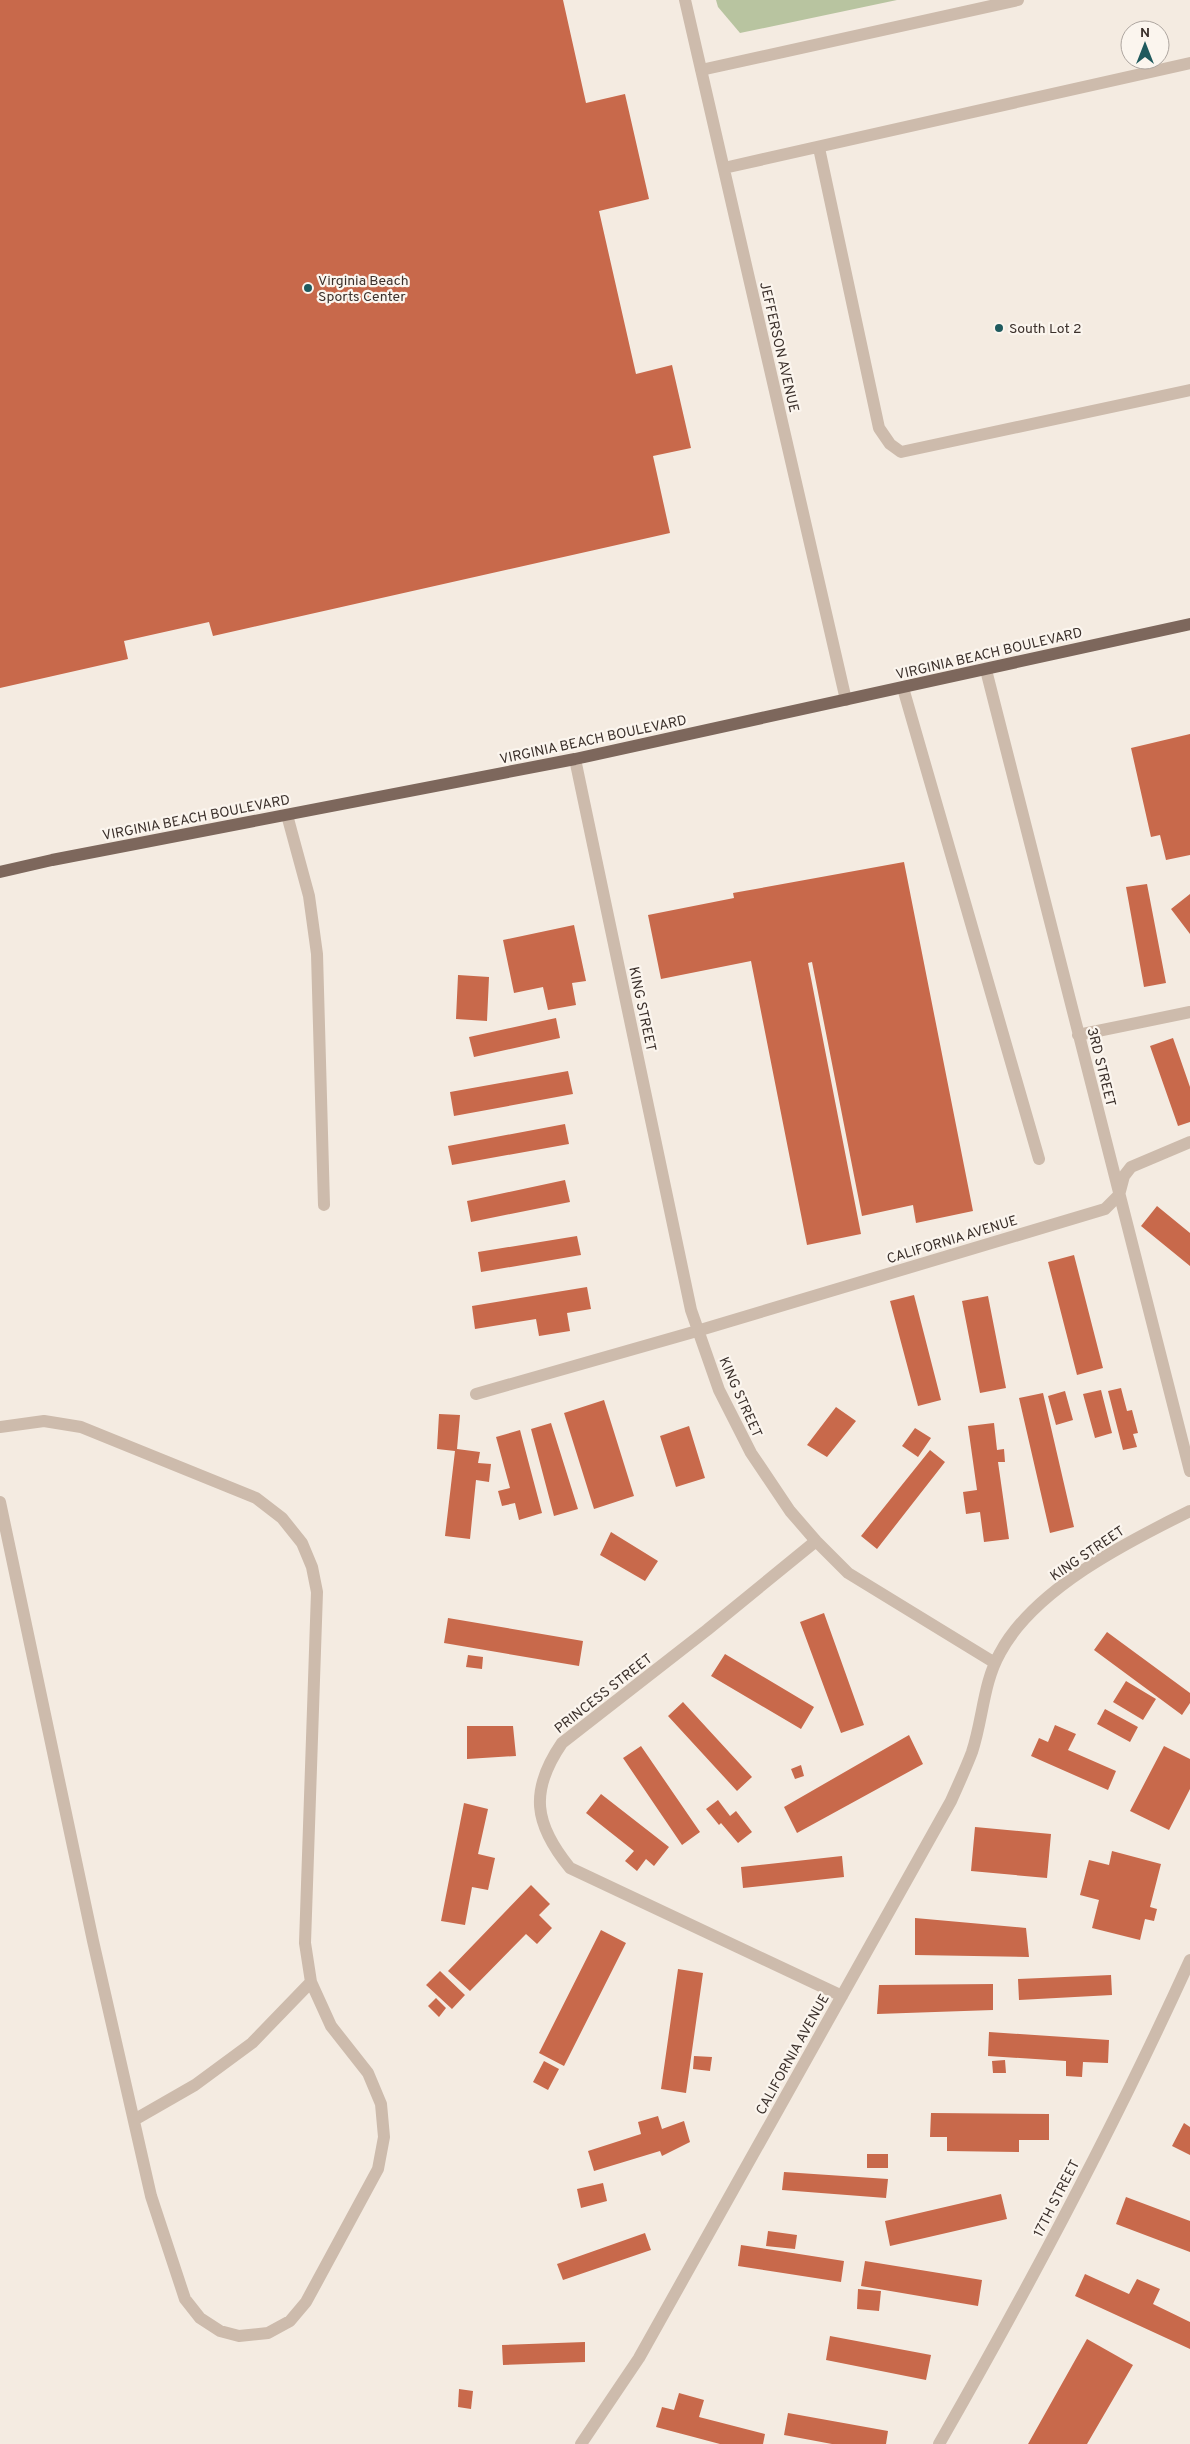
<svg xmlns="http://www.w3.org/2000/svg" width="1190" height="2444" font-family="Overpass,sans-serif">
	<rect width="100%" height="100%" fill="#f4ebe1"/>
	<path fill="#b8c4a0" d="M716,0h181l-157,33 -22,-26z"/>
	<path fill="#c8694b" d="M0,0h563l23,103 39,-9 24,105 -50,12 37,163 36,-9 19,83 -38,8 17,77 -457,103 -4,-14 -85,19 4,18 -128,29z
		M1190,734v121l-24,5 -6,-25 -9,2 -20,-89z
		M904,862l69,349 -57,12 -3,-18 -51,11 -50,-254 -4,1 53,271 -54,11 -56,-284 -90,18 -13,-64 86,-17 -1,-5z
		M1147,884l19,99 -22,4 -18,-100z
		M1190,894v40l-19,-25z
		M574,925l12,56 -14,2 4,22 -28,5 -5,-23 -29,6 -11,-53z
		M458,975l31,2 -2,44 -31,-2z
		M556,1018l4,20 -86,19 -5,-20z
		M1173,1038l17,49v35l-12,4 -28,-80z
		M568,1071l5,23 -119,22 -4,-24z
		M565,1124l4,20 -117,21 -4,-19z
		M565,1180l5,22 -99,20 -4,-21z
		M1157,1206l33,27v33l-49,-40z
		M577,1236l4,19 -100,17 -3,-20z
		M1074,1255l29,113 -26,7 -29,-113z
		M587,1287l4,22 -24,4 3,18 -31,5 -3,-17 -61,10 -3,-23z
		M914,1295l27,105 -23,6 -28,-105z
		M988,1296l18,92 -26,5 -18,-92z
		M1121,1388l6,23 5,-1 6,23 -5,1 4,13 -14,3 -15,-59z
		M1101,1390l11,43 -17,5 -12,-44z
		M1065,1391l8,29 -17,5 -8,-29z
		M1043,1393l31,134 -24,6 -31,-135z
		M604,1400l30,96 -40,13 -30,-96z
		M836,1407l20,14 -29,36 -20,-12z
		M439,1414l21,1 -3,34 23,3 -2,11 13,1 -2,18 -13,-2 -6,59 -25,-3 10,-85 -18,-2z
		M551,1423l27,86 -24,7 -23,-87z
		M994,1423l3,27 7,-1 1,13h-7l11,77 -25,3 -4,-30 -14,2 -3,-22 14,-2 -9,-64z
		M689,1426l16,52 -29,9 -16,-51z
		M915,1428l16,10 -13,19 -16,-11z
		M520,1430l22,83 -23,7 -4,-17 -13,3 -4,-15 12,-3 -14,-51z
		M930,1450l15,12 -68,87 -16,-13z
		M611,1532l47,29 -13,20 -45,-26z
		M824,1613l40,112 -23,8 -41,-111z
		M448,1618l135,23 -4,25 -135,-23z
		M1107,1632l83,61v10l-8,12 -88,-65z
		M725,1654l89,53 -13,22 -90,-53z
		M468,1655l15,2 -1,12 -16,-2z
		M1126,1681l30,18 -13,21 -30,-18z
		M683,1702l69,75 -15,14 -69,-75z
		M1105,1709l33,18 -8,15 -33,-18z
		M1055,1725l21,9 -8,16 48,21 -8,19 -77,-34 8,-18 9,4z
		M467,1726h46l3,30 -49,3z
		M909,1735l14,29 -126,69 -13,-26z
		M641,1746l59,86 -18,13 -59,-87z
		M1164,1746l26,13v30l-21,41 -39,-19z
		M801,1765l3,11 -9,3 -4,-10z
		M601,1794l68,53 -15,19 -8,-7 -9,12 -12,-10 9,-10 -48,-38z
		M718,1800l12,16 6,-5 16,21 -14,11 -17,-20 -2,2 -13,-16z
		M464,1803l24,6 -10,45 17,4 -7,32 -16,-3 -7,38 -24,-4z
		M975,1827l76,7 -4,44 -76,-7z
		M1112,1851l49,13 -11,43 7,2 -3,12 -9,-2 -5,21 -48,-12 7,-28 -19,-5 9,-35 20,5z
		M842,1856l2,21 -101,11 -2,-21z
		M531,1885l19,19 -11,11 13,13 -15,16 -11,-10 -56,57 -22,-20z
		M915,1918l111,10 3,29 -114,-2z
		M601,1930l25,13 -62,123 -25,-13z
		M678,1969l25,4 -17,120 -25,-4z
		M440,1971l25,24 -13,14 -26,-24z
		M1111,1975l1,20 -93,5 -1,-21z
		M993,1984v26l-116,4 2,-29z
		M436,1998l10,10 -7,9 -11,-11z
		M989,2032l120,8 -1,23 -25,-1 -1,15 -16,-1v-15l-78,-5z
		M694,2056l18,1 -2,14 -17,-2z
		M1005,2060l1,13h-13l-1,-12z
		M544,2061l15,8 -11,21 -15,-8z
		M931,2113l118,1v26h-30v12l-72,-1v-14h-17z
		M658,2116l4,13 22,-8 6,21 -28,14 -2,-5 -66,20 -6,-20 53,-17 -3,-12z
		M1184,2123l6,4v28l-18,-9z
		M867,2154h21v14h-21z
		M784,2172l104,7 -2,19 -104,-8z
		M603,2183l4,18 -26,7 -4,-19z
		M1001,2194l6,25 -117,27 -5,-25z
		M1126,2197l64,24v31l-74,-28z
		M768,2231l29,4 -2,14 -29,-3z
		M645,2233l6,17 -88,30 -6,-16z
		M741,2245l103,16 -3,21 -103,-16z
		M865,2261l117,19 -4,26 -117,-20z
		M1085,2274l44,20 8,-15 23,10 -7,15 37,18v27l-115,-53z
		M858,2289l23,2 -2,20 -22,-2z
		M830,2336l101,19 -5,25 -100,-20z
		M1087,2339l46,26 -46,79h-59z
		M585,2342v20l-82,3 -1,-20z
		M459,2389l14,2 -2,18 -13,-2z
		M679,2393l25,7 -5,17 66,17 -2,10h-43l-64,-17 6,-20 12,3z
		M788,2413l100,18 -2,13h-54l-48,-9z"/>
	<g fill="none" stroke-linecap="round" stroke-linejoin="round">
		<path stroke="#cdbbac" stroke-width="12" d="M685,0l161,700
			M701,70l317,-70
			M819,148l60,280 11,16 11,8 289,-62
			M724,168l466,-105
			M986,670l204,801
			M903,688l136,471
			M575,759l116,551 28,80 32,63 39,58 26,30 32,32 147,90
			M287,815l22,81 8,58 7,251
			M1078,1035l112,-23
			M476,1394l221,-63 408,-122 14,-14 5,-19 7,-9 59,-25
			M0,1427l44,-6 37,6 175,71 26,20 20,25 10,24 5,25 -12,351 6,39 -59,61 -57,42 -61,35
			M0,1502l93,439 58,255 34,103 15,19 20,13 19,5 29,-3 22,-12 16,-19 72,-133 6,-32 -3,-33 -13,-31 -37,-47 -20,-44
			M816,1541l-109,89 -145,113c-33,48 -28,81 8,125l272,128
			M581,2444l58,-86 312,-557c7,-16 15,-33 21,-49 11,-33 11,-69 28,-99 34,-64 127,-111 190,-142
			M939,2444c90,-157 176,-319 251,-484"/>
		<path stroke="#7d675c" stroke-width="12" d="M0,872l52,-12 523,-101 615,-135"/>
	</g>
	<g fill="#1f5a5e" stroke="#fbf5ee" stroke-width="2">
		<circle cx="308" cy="288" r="5"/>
		<circle cx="999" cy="328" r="5"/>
	</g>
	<g text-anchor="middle" stroke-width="4.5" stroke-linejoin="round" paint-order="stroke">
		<g font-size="14" fill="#3b302b" stroke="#fbf5ee" text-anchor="start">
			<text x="318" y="285">Virginia Beach<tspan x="318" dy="16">Sports Center</tspan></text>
			<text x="1009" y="333">South Lot 2</text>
		</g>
		<g font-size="14" fill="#3b302b" stroke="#fbf5ee">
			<text transform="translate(780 347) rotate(77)" y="5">JEFFERSON AVENUE</text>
			<text transform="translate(989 653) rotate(-13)" y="5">VIRGINIA BEACH BOULEVARD</text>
			<text transform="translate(593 739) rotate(-12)" y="5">VIRGINIA BEACH BOULEVARD</text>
			<text transform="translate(196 817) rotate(-11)" y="5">VIRGINIA BEACH BOULEVARD</text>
			<text transform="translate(643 1009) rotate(78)" y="5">KING STREET</text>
			<text transform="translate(1102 1067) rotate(76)" y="5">3RD STREET</text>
			<text transform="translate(952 1239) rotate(-17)" y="5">CALIFORNIA AVENUE</text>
			<text transform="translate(741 1397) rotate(66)" y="5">KING STREET</text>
			<text transform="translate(1087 1553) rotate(-34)" y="5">KING STREET</text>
			<text transform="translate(603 1693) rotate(-38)" y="5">PRINCESS STREET</text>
			<text transform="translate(792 2054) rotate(-61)" y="5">CALIFORNIA AVENUE</text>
			<text transform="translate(1056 2198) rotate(-63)" y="5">17TH STREET</text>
		</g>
	</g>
	<g transform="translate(1145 45)"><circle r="24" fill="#fbf5ee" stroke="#aea6a0"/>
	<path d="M0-4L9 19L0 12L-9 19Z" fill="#1f5a5e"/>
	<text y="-8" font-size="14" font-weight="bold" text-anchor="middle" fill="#3b302b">N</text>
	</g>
</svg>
